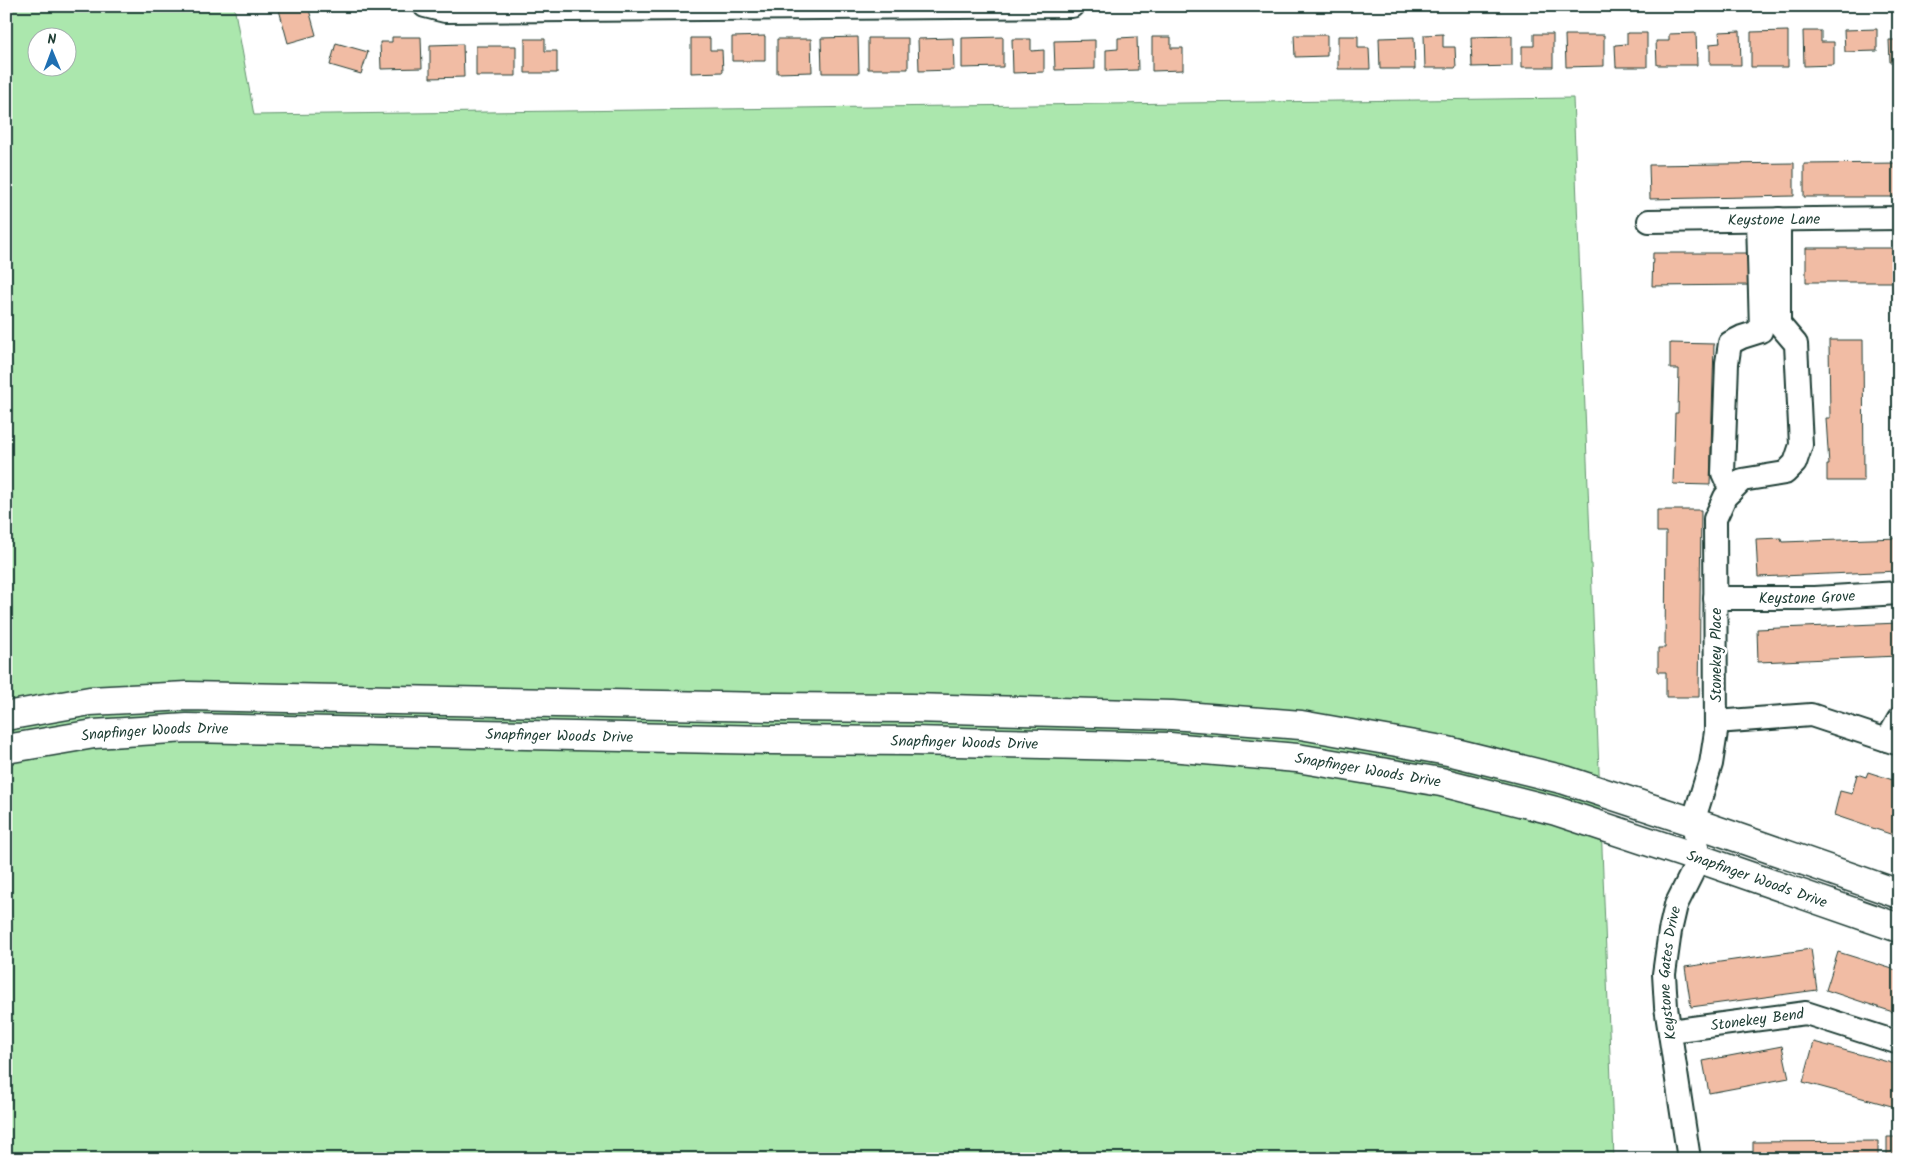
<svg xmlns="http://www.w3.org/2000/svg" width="1905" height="1165" font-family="Kalam,sans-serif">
	<rect width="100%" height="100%" fill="#fff"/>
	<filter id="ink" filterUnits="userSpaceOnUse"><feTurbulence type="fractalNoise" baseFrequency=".02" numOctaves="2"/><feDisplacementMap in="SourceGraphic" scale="10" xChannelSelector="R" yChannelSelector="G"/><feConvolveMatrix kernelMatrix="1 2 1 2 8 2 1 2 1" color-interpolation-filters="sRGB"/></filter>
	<g filter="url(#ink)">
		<path fill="#abe7ad" stroke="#659270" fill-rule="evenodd" d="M6,6h228l20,109 1319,-17 41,1061h-1608zM38,38h30v30h-30z"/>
		<path fill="#f1bca4" stroke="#1f3d34" d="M278,6h30l8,29 -28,8z
			M1877,29v22l-32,1 -1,-22z
			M1740,31l1,34h-31v-21l10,-1 -1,-11z
			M1788,31v36h-37v-35z
			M1803,31h18v11h13v23l-30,1z
			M1627,33h20v34h-31l-1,-22 12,-1z
			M1696,33l1,32h-40l-1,-24h13v-7z
			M1443,34v13h12l1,21h-31l-1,-33z
			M1534,34h19v33h-31v-21h12z
			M1294,35h33v21l-32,1z
			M1565,35h39v31l-38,1z
			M765,36v25h-33v-24z
			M1338,36h20v12h11l1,21h-32z
			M1512,36v30l-40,1 -1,-30z
			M392,37h29l1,31 -41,1 -1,-27h12z
			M858,37l1,36h-37l-1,-35z
			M1003,37v30l-41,1v-30z
			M1137,37l1,33 -32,1v-21l12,-1v-11z
			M1152,37h19v11h12v22l-31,1z
			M1414,37l1,32h-35l-1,-31z
			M691,38h19v12h12l1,22 -32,1z
			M868,38h40v31h-40z
			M953,38l1,32 -35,1 -1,-32z
			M525,39h20v12h12v22h-32z
			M777,39h34l1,33 -35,1z
			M1012,39h19v12l13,-1v22l-31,1z
			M1095,40v29l-40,1 -1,-29z
			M1889,40h10v22h-9z
			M336,43l32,9 -7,22 -31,-9z
			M463,44l1,33 -34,1v-33z
			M476,46h40v30h-40z
			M1794,163v33l-144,3 -1,-34z
			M1899,163v34h-95v-33z
			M1806,248h93v34h-93z
			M1653,253h99v32l-100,1z
			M1829,340h34l1,141h-37v-16h2l-3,-47h4z
			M1670,343l44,1 -4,141 -37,-1 2,-71h3l1,-44h-9z
			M1657,510h44l-2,187h-33v-25h-8v-24h7l1,-116h-9z
			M1781,538l1,4 117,-4v33l-141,6 -2,-38z
			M1899,623v33l-141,6 -1,-33z
			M1868,772l31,10v55l-65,-22 6,-24 12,3 5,-20 9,3z
			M1811,949l6,41 -126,17 -6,-40z
			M1838,952l61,19v43l-73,-24z
			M1814,1042l85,23v43l-96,-26z
			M1782,1046l7,32 -80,15 -6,-32z
			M1887,1137h12v22h-12z
			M1878,1141v18h-125v-17z"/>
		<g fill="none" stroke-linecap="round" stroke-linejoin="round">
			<defs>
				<g id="minor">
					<path d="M425,6l20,5 627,-5"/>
					<path id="s1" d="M1649,221l250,-3"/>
					<path d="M1731,491l-8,-18 4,-110 3,-20 12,-6 19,-6 -3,-111"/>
					<path id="s2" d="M1715,598h100l84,-5"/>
					<path d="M1716,722l95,-7 88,29"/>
					<path d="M1887,740l12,-21"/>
					<path id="s3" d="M1670,1031l136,-18 93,30"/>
					<path id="s4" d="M1689,1159l-23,-152 -2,-33 6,-43 6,-26 23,-46 -6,-37 18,-58 5,-32 -1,-213 10,-22 17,-17 43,-7 10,-10 6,-18 -5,-101 -17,-20v-105"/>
				</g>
				<g id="major">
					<path d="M6,716l84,-15 97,-5 588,11 136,1 261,7 129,10 147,26 117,29 128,42 206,72"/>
					<path id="s5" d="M6,749l88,-15 93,-6 587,12 137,1 259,6 127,11 144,24 115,29 127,42 216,75"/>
				</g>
			</defs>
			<use href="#minor" stroke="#1f3d34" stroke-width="26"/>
			<use href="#major" stroke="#1f3d34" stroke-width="31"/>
			<use href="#minor" stroke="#fff" stroke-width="22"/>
			<use href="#major" stroke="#fff" stroke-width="28"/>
		</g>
	</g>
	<g text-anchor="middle" stroke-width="5" stroke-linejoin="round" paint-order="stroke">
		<g font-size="15" fill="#1f3d34" stroke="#fff">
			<text dy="5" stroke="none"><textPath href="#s1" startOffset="125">Keystone Lane</textPath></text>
			<text dy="5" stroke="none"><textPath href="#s2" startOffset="92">Keystone Grove</textPath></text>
			<text transform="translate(1716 655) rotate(-90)" y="5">Stonekey Place</text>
			<text dy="5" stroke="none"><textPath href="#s5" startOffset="150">Snapfinger Woods Drive</textPath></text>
			<text dy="5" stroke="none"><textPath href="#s5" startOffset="555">Snapfinger Woods Drive</textPath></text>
			<text dy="5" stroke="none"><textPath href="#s5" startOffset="960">Snapfinger Woods Drive</textPath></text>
			<text dy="5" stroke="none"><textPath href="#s5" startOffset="1365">Snapfinger Woods Drive</textPath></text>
			<text dy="5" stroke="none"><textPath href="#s5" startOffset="1770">Snapfinger Woods Drive</textPath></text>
			<text dy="5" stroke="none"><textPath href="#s4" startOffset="188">Keystone Gates Drive</textPath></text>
			<text dy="5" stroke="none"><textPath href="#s3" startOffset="88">Stonekey Bend</textPath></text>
		</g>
	</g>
	<rect width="1905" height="1165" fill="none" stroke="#fff" stroke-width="25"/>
	<rect x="12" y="12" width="1880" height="1140" fill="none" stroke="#1f3d34" stroke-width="2" filter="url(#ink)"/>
	<g transform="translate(52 52) rotate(359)"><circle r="24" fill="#ffffff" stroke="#a5b1ae"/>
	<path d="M0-4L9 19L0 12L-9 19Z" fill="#1f6fb2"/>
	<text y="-8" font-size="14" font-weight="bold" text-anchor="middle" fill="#1f3d34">N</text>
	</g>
</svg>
